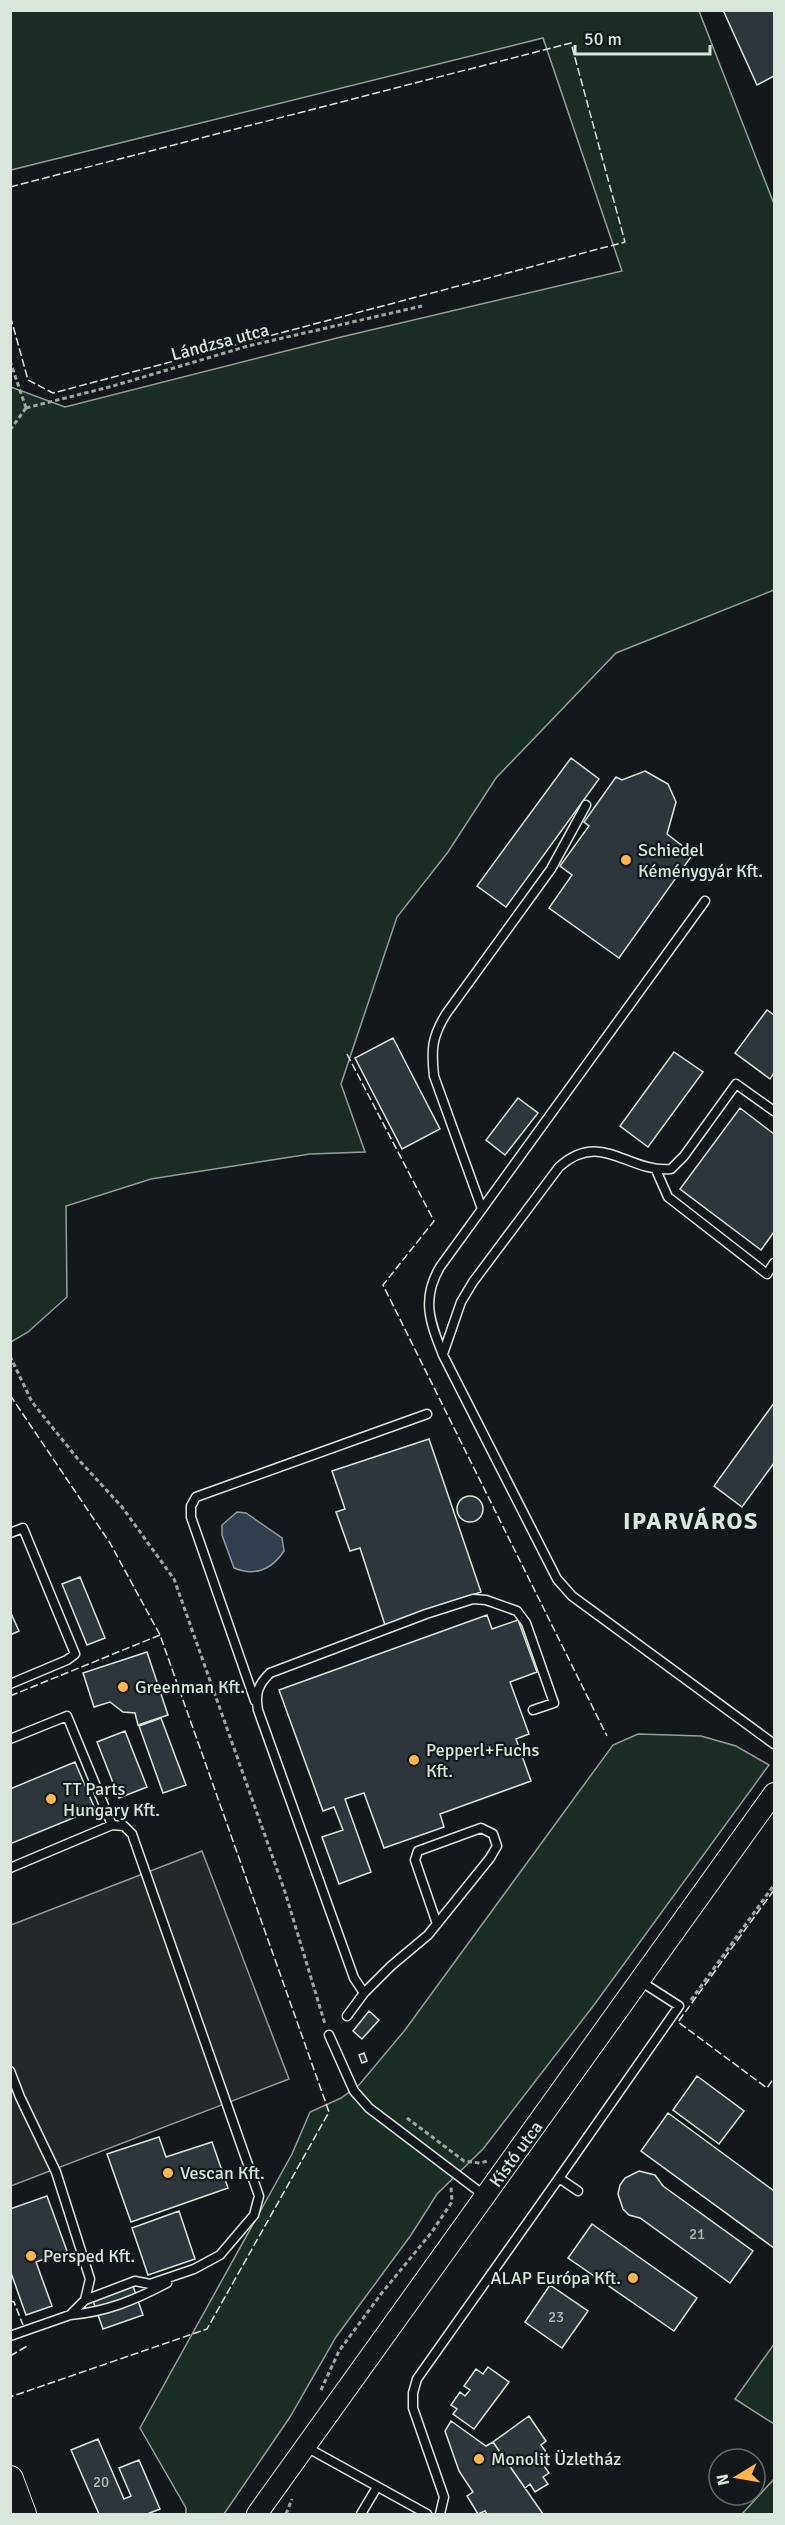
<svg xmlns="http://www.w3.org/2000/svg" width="785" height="2525" font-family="Signika,sans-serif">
	<rect width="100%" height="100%" fill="#14181c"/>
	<path fill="#1a2d24" stroke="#939e99" stroke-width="1.5" d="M11,10l688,1 75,193v386l-158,63 -120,125 -48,74 -51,65 -56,167 24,68 -55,2 -159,25 -85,27 1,91 -39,35 -17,10v-955l54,20 272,-69 285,-67 -79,-233 -532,132z
		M638,1734l63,2 35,10 33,19 -175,240 -111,144 -46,45 -26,41 -75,102 -46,80 -66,97h-38v-6l-46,-80 152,-274 18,-42 31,-14 18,-13 46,-55 208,-285z
		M774,2344v80l-39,-25z
		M774,2479v35h-32z"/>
	<path fill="#24282b" stroke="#939e99" stroke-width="1.5" d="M202,1851l87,228 -278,107v-261z"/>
	<path fill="#2f3f4d" stroke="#939e99" stroke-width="1.5" d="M237,1512l9,1 36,25 2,13c-12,18 -28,26 -50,17l-12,-33v-10z"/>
	<path fill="#2c363c" stroke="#d8e6dc" stroke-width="1.5" d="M723,10h51v66l-17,9z
		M571,758l28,21 -93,128 -29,-21z
		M645,771l23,13 8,18 -9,32 26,20 -74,104 -70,-50 23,-33 -12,-9 29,-40 -5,-4 32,-45 6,3z
		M767,1010l7,5v58l-4,6 -35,-26z
		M393,1038l47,91 -38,20 -47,-91z
		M674,1052l29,20 -55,75 -28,-21z
		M518,1098l20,15 -33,42 -19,-15z
		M740,1108l34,26v98l-13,18 -81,-61z
		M774,1403v60l-32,44 -28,-21z
		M429,1439l52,153 -96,33 -25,-77 -10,3 -14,-39 9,-3 -13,-38z
		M457 1509a13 13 0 1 1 26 0a13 13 0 1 1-26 0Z
		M80,1577l25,61 -18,7 -25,-61z
		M10,1611l9,20 -9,4z
		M487,1615l5,14 26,-9 19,52 -27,10 19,52 -13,5 15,42 -91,33 4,13 -60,21 -20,-55 -19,6 26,73 -32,12 -17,-47 21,-7 -9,-23 -11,4 -44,-121z
		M147,1652l21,63 -30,10 -3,-12 -12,-1 -13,-10 -16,5 -11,-34z
		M161,1718l25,67 -23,8 -24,-67z
		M125,1731l22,56 -28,11 -22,-56z
		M75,1762l20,47 -85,35v-55z
		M369,2011l10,9 -17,19 -9,-8z
		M364,2053l3,8 -5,2 -3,-8z
		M697,2076l47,35 -25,33 -46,-34z
		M668,2113l106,78v57l-133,-97z
		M159,2137l7,20 46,-15 16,46 -97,34 -24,-68z
		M639,2171l16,4 8,11 90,65 -23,32 -90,-65 -11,-3 -6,-6 -5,-15 2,-9 5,-7z
		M47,2196l20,55 -31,11 16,44 -26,9 -16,-45v-61z
		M179,2211l16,48 -47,16 -16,-47z
		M592,2224l105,74 -23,33 -106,-73z
		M550,2285l38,26 -26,37 -37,-26z
		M133,2286l10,29 -40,14 -10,-28z
		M488,2367l21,15 -35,47 -21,-15 4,-5 -6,-4 9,-13 5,4 5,-6 -6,-4 12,-17 7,5z
		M529,2416l17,25 -5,4 5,7 -8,5 11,16 -6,4 5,7 -13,8 -5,-8 -5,4 -32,-46z
		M451,2421l35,25 7,-4 50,72h-56l-2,-3 -7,3 -11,-18 6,-4 -14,-21 -14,-40z
		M98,2439l26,60 7,-3 -12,-28 20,-8 21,49 -13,5h-48l-28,-64z"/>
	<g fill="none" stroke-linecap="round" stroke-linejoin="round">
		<defs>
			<path id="service" d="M705,901l-265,366c-19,32 -10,55 3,88l114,224 15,17 202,148
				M656,1170l12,27 99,77 7,-11
				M482,1209l-48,-133c-3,-27 -2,-39 12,-62l105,-145 35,-64
				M443,1354l18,-52 12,-20 86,-115c42,-38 68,6 112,2l13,-13 52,-72 38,27
				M10,1533l13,-5 52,126 -8,6 -57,24
				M255,1701l-64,-184v-11l5,-9 231,-83
				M10,1739l57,-23 45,109
				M10,1868l102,-43 12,1 8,8 127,362 -5,19 -34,40 -26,14 -44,15 -15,-3 -50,19
				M364,1993l-10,-15 -96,-268c-3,-17 0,-25 12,-37l156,-59 47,-15 13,1 31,11 9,12 28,80 -21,7
				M347,2016l17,-23 27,-27 37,-31 62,-77 7,-12 -4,-12 -12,-6 -63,23 -3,9 22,64
				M329,2035l25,56 15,17 116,88
				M10,2071l10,26 36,75 34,107 -5,21 -15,15 -60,21
				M578,2191l-19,-13 120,-172 -39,-25
				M70,2315c36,-3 65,-15 97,-32
				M306,2447l121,67
				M361,2514l16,-27
				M440,2514l4,-17 -31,-89v-15l4,-14 142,-201"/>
			<path id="tertiary" d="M257,2514l517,-721"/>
			<path id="primary" d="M10,2479l13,35"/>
		</defs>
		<use href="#service" stroke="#d8e6dc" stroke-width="11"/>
		<use href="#tertiary" stroke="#d8e6dc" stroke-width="22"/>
		<use href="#primary" stroke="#d8e6dc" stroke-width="28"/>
		<path stroke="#9da8a2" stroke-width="3" stroke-dasharray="4.5 3" stroke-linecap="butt" d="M10,361l16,47
			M26,408l87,-22 135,-40 174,-40
			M10,430l16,-22
			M10,1356l22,46 45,56 45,49 52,72 111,313 40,132
			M691,2000l83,-115
			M407,2118l57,43 16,2 8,-2
			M321,2390l18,-39 42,-57 50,-61 21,-31 -1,-15
			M286,2514l6,-15"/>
		<use href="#service" stroke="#14181c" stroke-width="8"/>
		<use href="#tertiary" stroke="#14181c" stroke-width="20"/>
		<use href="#primary" stroke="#14181c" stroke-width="26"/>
		<path stroke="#d8e6dc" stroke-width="1.5" stroke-dasharray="8 3" stroke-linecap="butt" d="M10,187l561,-144 54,199 -572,151 -25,-13 -18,-65
			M347,1054l87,167 -51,64 224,451
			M10,1395l100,148 50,92 169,477 -122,217 -197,68
			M10,1696l150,-61
			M774,1890l-96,132 89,66 7,-10
			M10,2301l4,1 9,23
			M10,2356l19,-11"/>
	</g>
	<g fill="#ffb74d" stroke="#14181c" stroke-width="2">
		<circle cx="626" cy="860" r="6"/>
		<circle cx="123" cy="1687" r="6"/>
		<circle cx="414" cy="1760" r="6"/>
		<circle cx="51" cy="1799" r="6"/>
		<circle cx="168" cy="2173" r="6"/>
		<circle cx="31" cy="2256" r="6"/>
		<circle cx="633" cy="2278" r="6"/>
		<circle cx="479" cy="2459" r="6"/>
	</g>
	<g text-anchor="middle" stroke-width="4.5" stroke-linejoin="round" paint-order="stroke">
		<g font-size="15" fill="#adbab4">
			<text x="697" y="2239">21</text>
			<text x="556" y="2322">23</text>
			<text x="101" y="2487">20</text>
		</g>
		<g font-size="18" fill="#d8e6dc" stroke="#14181c">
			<text transform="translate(220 342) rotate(-15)" y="6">Lándzsa utca</text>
			<text transform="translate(516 2154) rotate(-54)" y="6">Kistó utca</text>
		</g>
		<g font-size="18" fill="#d8e6dc" stroke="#14181c" text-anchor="start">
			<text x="638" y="856">Schiedel<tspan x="638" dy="21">Kéménygyár Kft.</tspan></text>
			<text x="135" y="1693">Greenman Kft.</text>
			<text x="426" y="1756">Pepperl+Fuchs<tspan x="426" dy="21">Kft.</tspan></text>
			<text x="63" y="1795">TT Parts<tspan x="63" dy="21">Hungary Kft.</tspan></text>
			<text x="180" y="2179">Vescan Kft.</text>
			<text x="43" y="2262">Persped Kft.</text>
			<text x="621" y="2284" text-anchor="end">ALAP Európa Kft.</text>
			<text x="491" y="2465">Monolit Üzletház</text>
		</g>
		<g font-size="24" font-weight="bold" letter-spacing="1.5" fill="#d8e6dc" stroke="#14181c">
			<text x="691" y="1529">IPARVÁROS</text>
		</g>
	</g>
	<rect width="785" height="2525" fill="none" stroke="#d8e6dc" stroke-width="24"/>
	<g transform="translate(737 2477) rotate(259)"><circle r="28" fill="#14181c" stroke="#626a69" stroke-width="1.5"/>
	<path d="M0-4.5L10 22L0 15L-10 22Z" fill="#ffb74d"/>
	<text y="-9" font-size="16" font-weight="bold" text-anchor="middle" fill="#d8e6dc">N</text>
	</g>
	<path d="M575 45v9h135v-9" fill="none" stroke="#d8e6dc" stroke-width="3"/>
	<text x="584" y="45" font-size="18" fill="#d8e6dc" stroke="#14181c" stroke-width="4.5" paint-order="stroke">50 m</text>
</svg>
